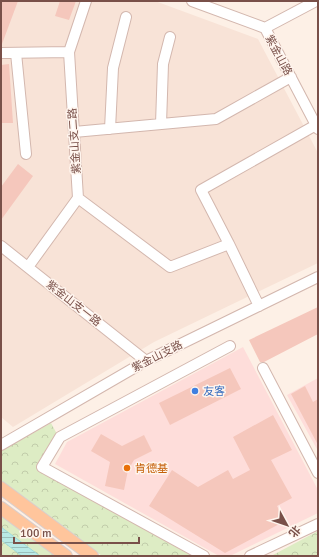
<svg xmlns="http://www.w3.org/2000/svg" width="319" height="557" font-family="Signika,'Noto Sans SC',sans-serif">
	<defs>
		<pattern id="park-crowns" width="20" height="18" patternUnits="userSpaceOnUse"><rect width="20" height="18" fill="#ddecc4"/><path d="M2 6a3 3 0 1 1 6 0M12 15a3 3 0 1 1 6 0" fill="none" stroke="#c1ccaa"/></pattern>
		<pattern id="water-rules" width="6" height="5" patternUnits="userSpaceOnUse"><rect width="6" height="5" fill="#b9e9e6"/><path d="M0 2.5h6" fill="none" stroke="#9bbfbc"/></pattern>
	</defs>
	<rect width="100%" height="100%" fill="#fdf0e6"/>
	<path fill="#f8e3d7" d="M1,1h154l103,38 60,114v110l-164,79 -141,85 -12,-10z"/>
	<path fill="#feddda" d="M243,347l75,143v23l-88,43h-11l-164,-92 12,-22z
		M318,378v73l-31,-56z"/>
	<path fill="url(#park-crowns)" d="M51,423l6,11 -20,34 155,88h-90l-101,-75v-30z
		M1,507l65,49h-65z
		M318,531v25h-47z"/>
	<path fill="url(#water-rules)" stroke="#9fdbd8" d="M1,527l39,29h-18l-21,-16z"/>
	<path fill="#f5c7bc" d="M1,1h17l-16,43h-1z
		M60,1h16l-7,19 -14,-4z
		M9,64l4,59h-12v-58z
		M18,164l15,12 -32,44v-33z
		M318,307v27l-54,28h-4l-11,-22z
		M230,368l11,21 -71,36 -11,-22z
		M305,386l8,16 5,-3v46l-27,-51z
		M273,415l19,35 -21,10 21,38 -15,8 8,15 -60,32 -76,-47 23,-36 26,17 30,-17 5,9 17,-9 -17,-33z
		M101,434l21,12 22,-11 8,16 -18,9 -6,10 -4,20 -19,-4 5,-24 -19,-11z"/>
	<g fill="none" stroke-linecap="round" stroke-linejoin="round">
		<defs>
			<path id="minor" d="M192,1l73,27 53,101
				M265,28l51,-27
				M1,53l68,-1
				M16,53l10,101
				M161,124l2,-60 7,-27
				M110,129l3,-61 13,-51
				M74,132l142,-13 75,-42
				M78,198l92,69 59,-23 30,62
				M229,244l-28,-54 115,-65
				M1,246l145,115
				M28,267l50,-69 -9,-146 17,-51
				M263,368l55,105
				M1,445l145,-84 172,-84
				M204,556l-162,-89 18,-30 170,-91
				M250,556l68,-32"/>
			<path id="major" d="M1,488l91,68
				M1,508l65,48"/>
		</defs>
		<use href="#minor" stroke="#d3b7ae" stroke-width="12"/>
		<use href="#major" stroke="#d9cecc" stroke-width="14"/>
		<use href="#minor" stroke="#fff" stroke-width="10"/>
		<use href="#major" stroke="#ffc59c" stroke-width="12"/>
	</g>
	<circle fill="#3f7fe0" stroke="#fff5ee" stroke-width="1.5" cx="195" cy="391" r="4"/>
	<circle fill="#e8710a" stroke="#fff5ee" stroke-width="1.5" cx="127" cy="468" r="4"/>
	<g text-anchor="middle" stroke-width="3" stroke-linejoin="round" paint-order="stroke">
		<g font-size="11" fill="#795049" stroke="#fff5ee">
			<text transform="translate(279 55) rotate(62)" y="4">紫金山路</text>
			<text transform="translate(74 141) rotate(-94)" y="4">紫金山支二路</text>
			<text transform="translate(74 303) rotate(38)" y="4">紫金山支一路</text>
			<text transform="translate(157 356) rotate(-27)" y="4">紫金山支路</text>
		</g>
		<g font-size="11" fill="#366cbe" stroke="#fff5ee" text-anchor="start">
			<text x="203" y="395">友客</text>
		</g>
		<g font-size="11" fill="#c56008" stroke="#fff5ee" text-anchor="start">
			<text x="135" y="472">肯德基</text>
		</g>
	</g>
	<rect width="319" height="557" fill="none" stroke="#795049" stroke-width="4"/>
	<g transform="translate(287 525) rotate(130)" stroke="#fff5ee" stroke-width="3" paint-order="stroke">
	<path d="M0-3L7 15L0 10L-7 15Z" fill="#795049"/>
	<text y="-6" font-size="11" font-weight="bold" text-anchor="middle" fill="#795049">北</text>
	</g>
	<path d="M14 537v6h125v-6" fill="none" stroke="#795049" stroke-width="2"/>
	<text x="20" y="537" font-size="12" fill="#795049" stroke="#fff5ee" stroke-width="3" paint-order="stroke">100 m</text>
</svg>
